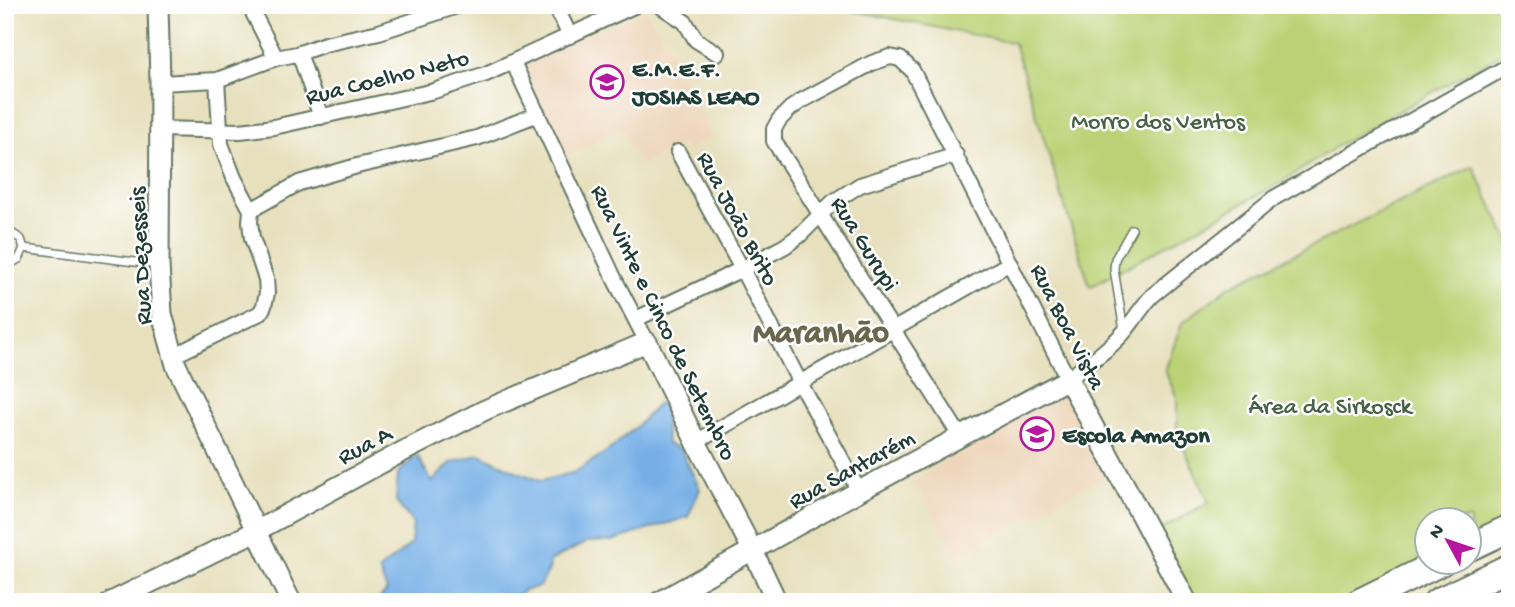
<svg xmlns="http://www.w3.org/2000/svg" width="1515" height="607" font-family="'Gochi Hand',sans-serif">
	<rect width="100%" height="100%" fill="#fff"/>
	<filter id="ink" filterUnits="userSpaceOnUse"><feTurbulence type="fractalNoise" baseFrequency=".0143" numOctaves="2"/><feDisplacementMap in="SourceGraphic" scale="14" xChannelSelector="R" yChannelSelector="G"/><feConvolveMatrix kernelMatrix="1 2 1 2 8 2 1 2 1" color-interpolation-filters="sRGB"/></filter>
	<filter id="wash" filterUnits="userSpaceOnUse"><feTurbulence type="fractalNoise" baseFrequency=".00686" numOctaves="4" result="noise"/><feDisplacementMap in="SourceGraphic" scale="28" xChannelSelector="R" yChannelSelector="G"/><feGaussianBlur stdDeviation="1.57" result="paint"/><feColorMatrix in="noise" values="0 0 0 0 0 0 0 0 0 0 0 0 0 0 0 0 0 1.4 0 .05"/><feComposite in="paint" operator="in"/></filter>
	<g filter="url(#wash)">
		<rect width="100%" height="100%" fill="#e7e0bd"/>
		<path fill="#eed6bb" d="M645,9l23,37 43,91 -25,14 -4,-8 -42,22 -19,-38 -57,31 -43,-94z
			M1061,392l45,83 -149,81 -43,-76z"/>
		<path fill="#bbd175" stroke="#6d8754" stroke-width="2" d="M825,5h685v44l-168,94 -58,38 -194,106 -76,-244z
			M1473,166l37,78v284l-40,19v-27h-42v42l-69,40h-167l-37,-69 54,-31 -32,-69v-35l-12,-27 17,-48 48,-37z"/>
		<path fill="#75afe6" stroke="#4a768d" stroke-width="2" d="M663,399l4,45 14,6 19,39 -12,28 -76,24 -25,1 -37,19 -1,9 -9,16 -17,5 -10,11h-137l11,-11 -8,-21 32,-26 2,-21 -17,-21 2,-29 19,-18 15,27 19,-19 29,-9 38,18 23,9 34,-9 34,-22 28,-24z"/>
	</g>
	<g filter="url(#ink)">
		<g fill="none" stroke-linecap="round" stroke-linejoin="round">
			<defs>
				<path id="lane" d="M5,229l16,10 3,9
					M24,248l135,17
					M5,267l14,-8 5,-11
					M1124,331l-10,-62 1,-10 17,-30"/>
				<path id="street" d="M249,5l27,53
					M555,5l15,31
					M659,5l26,17 11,18 21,13
					M299,53l22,64
					M513,62l102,218 32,62
					M160,83l57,-3 59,-22 21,-4 28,-10 54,-12 81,-27
					M159,129l81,2 34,-4 160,-36 52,-17 150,-69
					M678,152l64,117 58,114 59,108
					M251,210l48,-27 58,-17 120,-28 61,-24
					M636,319l106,-50 43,-23 15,-11 33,-33 27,-17 96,-30
					M173,356l87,-43 4,-7 3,-13 -1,-14 -14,-41 -2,-16 1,-12 -17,-32 -13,-34 -4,-64
					M960,436l-186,-295v-12l5,-9 11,-11 11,-8 71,-38 18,-6 10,2 12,11 156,309c19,-15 41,-29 57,-48 10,-12 17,-25 28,-36l121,-97 236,-133
					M696,442l314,-179"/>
				<path id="secondary" d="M158,5l2,78 -1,182 3,49 14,51 115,237
					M111,602l145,-71 144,-78 85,-43 162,-68 49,100 57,109 24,51
					M659,602l200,-111 209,-112 119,223"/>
				<path id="highway" d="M1470,547l40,-19
					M1360,602l81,-40
					M1437,602l73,-35"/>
			</defs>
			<use href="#lane" stroke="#657664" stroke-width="10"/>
			<use href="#street" stroke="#657664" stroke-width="18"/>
			<use href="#secondary" stroke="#657664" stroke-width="23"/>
			<use href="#highway" stroke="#657664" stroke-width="30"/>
			<use href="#lane" stroke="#fff" stroke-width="7"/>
			<use href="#street" stroke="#fff" stroke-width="14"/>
			<use href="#secondary" stroke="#fff" stroke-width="19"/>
			<use href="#highway" stroke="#fff" stroke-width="26"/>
		</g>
	</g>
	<defs>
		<symbol id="school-ring" viewBox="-11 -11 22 22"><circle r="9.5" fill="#fff" stroke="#b5179e" stroke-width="1.5"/><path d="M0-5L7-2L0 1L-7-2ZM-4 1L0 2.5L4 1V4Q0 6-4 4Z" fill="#b5179e"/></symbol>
	</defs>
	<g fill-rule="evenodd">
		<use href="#school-ring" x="588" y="63" width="38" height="38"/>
		<use href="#school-ring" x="1018" y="415" width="38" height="38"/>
	</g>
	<g text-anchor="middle" stroke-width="5" stroke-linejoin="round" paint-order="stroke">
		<g font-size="24" font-weight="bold" fill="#1f3d34" stroke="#fff" text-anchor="start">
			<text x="632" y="76">E.M.E.F.<tspan x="632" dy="28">JOSIAS LEAO</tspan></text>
			<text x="1062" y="442">Escola Amazon</text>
		</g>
		<g font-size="24" fill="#1f3d34" stroke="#fff">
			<text transform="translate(387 76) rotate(-14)" y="8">Rua Coelho Neto</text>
			<text transform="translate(739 218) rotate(62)" y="8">Rua João Brito</text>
			<text transform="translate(866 243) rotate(58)" y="8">Rua Gurupi</text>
			<text transform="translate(139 256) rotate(-93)" y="8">Rua Dezesseis</text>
			<text transform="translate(665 322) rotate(64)" y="8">Rua Vinte e Cinco de Setembro</text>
			<text transform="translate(1069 326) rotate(63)" y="8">Rua Boa Vista</text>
			<text transform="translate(364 444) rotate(-28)" y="8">Rua A</text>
			<text transform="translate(851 468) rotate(-29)" y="8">Rua Santarém</text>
		</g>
		<g font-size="24" fill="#466244" stroke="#fff">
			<text x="1158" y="128">Morro dos Ventos</text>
			<text x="1330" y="413">Área da Sirkosck</text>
		</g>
		<g font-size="32" font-weight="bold" fill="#69674b" stroke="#fff">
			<text x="821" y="341">Maranhão</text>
		</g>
	</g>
	<rect width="1515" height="607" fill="none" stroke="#fff" stroke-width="28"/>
	<g transform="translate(1448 541) rotate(310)"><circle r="33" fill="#ffffff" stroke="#a5b1ae" stroke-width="2"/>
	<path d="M0-5L12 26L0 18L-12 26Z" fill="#b5179e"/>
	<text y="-10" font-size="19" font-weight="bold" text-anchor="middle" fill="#1f3d34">N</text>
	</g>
</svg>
